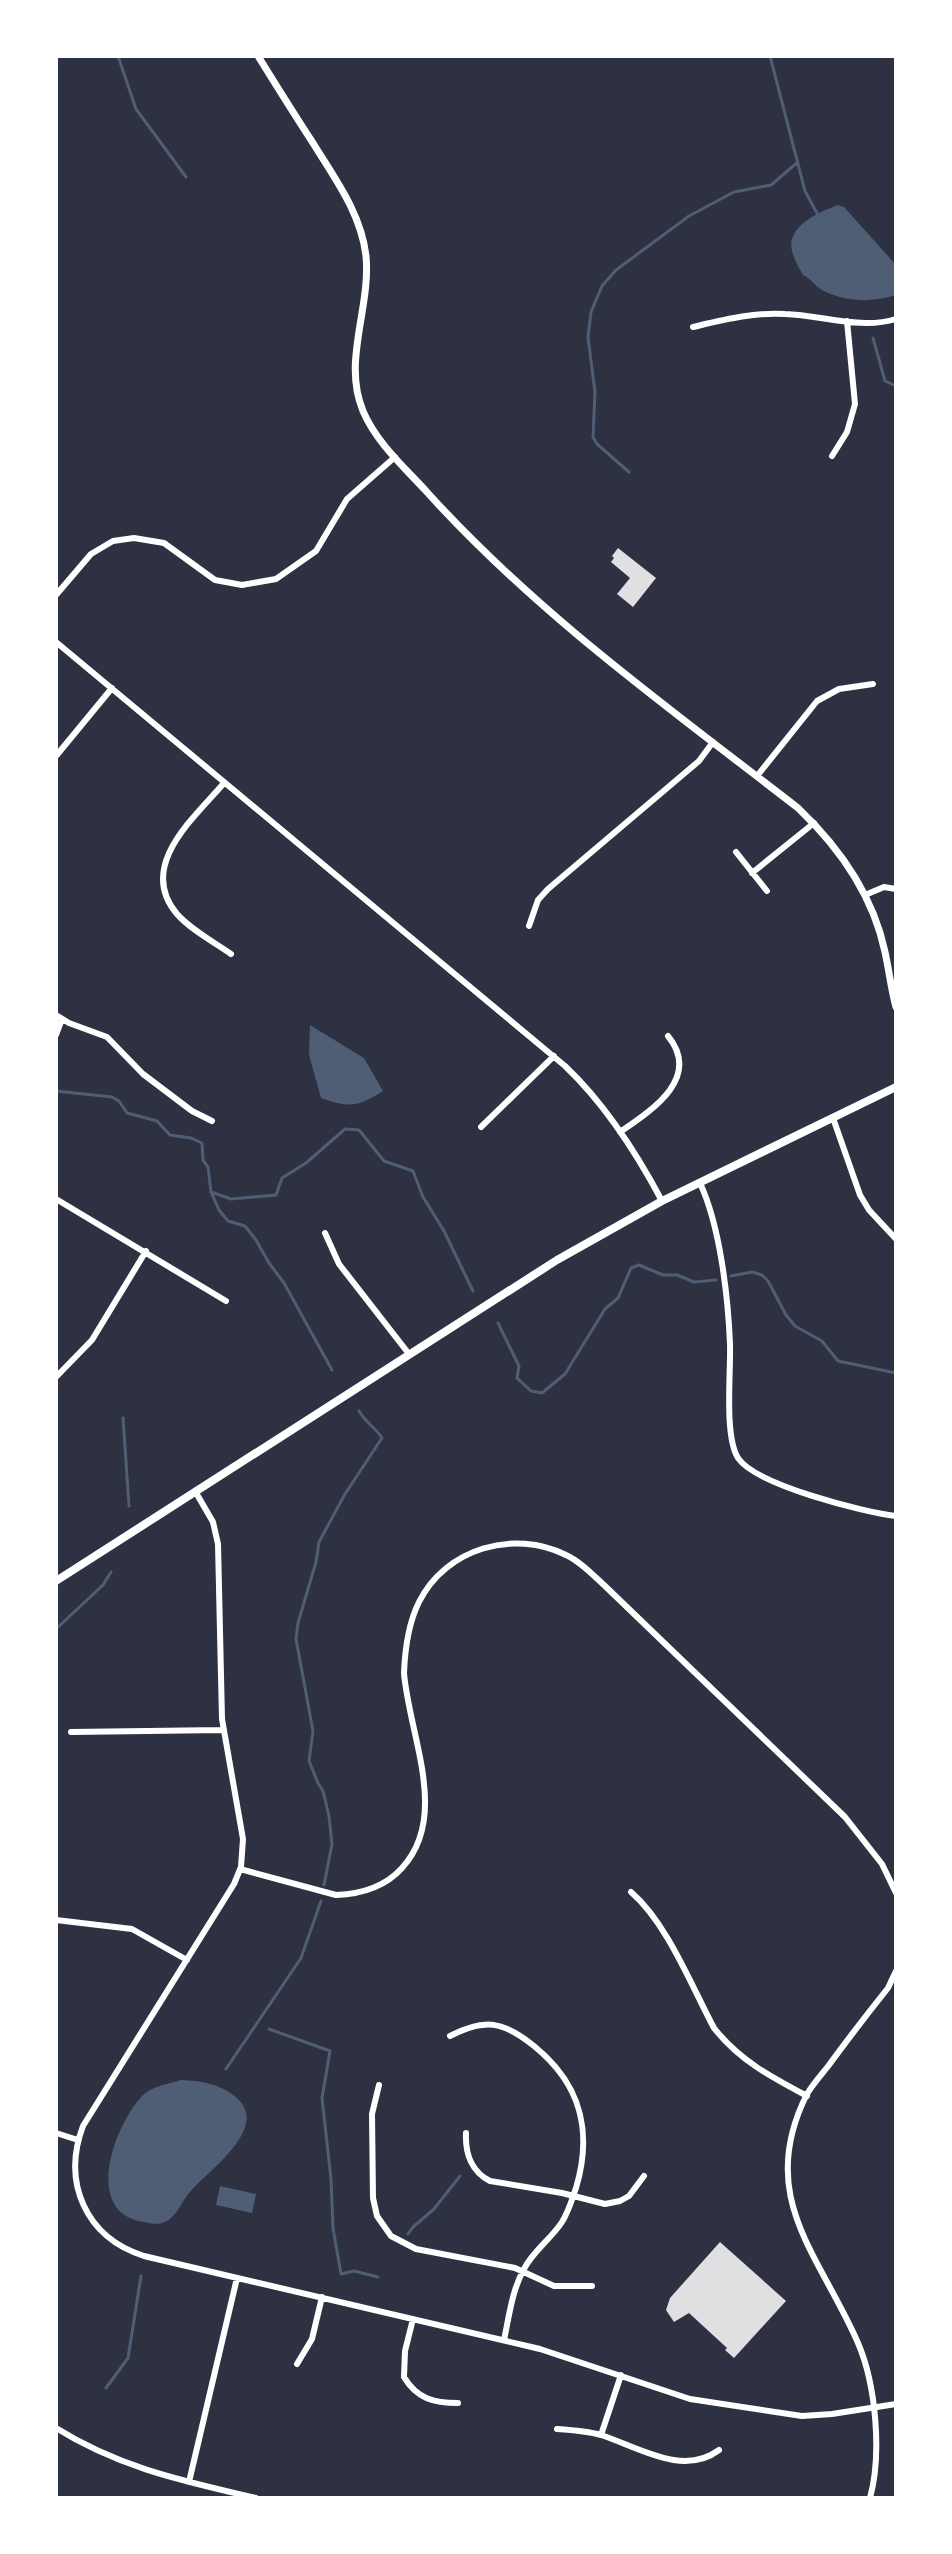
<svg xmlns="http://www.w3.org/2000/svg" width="952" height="2554" font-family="'Open Sans',sans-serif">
	<rect width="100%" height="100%" fill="#2d3142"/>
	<path fill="#4f5d75" d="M838,205l6,2 52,58v30c-25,8 -51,7 -74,-5 -8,-4 -10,-11 -19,-15 -4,-7 -9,-16 -11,-24 -6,-25 27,-39 46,-46z
		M310,1025l54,33 19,33c-25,16 -34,17 -62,7l-12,-43z
		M181,2080c21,1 41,4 57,19 31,30 -30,72 -48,93 -9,10 -13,26 -28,31 -5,2 -13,0 -18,-1 -62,-9 -30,-96 -2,-126 10,-10 26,-12 39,-16z
		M220,2186l36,8 -4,19 -36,-8z"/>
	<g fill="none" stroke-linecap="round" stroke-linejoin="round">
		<path stroke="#4f5d75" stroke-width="3" d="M118,56l18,53 50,68
			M770,56l35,135 13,24
			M873,338l12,43 11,5
			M629,472l-32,-28 -4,-7 2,-45 -7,-55 3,-25 11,-26 14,-16 73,-54 45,-24 37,-7 27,-23
			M56,1091l56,6 7,4 8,12 30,8 13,14 21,3 11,5 1,17 5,7 3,25 8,18 9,11 17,5 11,14 13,23 15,20 48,87
			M211,1192l20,7 45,-4 6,-17 24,-15 39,-34 14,1 25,31 29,10 10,26 21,34 29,60
			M731,1276l21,-4 10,3 6,6 18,34 9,11 27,15 16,20 58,12
			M498,1323l21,43 -2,12 14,13 11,2 23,-19 40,-65 13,-11 13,-30 8,-3 24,10h14l17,7 22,-2
			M123,1418l6,88
			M56,1629l47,-44 8,-13
			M324,1885l8,-41 -3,-28 -6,-25 -5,-8 -9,-22 4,-30 -17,-92 2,-16 18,-61 3,-20 26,-48 37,-56c-4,-8 -16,-15 -23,-27
			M269,2029l61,22 -8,47 9,81 2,49 8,46 13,-3 24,6
			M226,2069l75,-111 20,-57
			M408,2234l5,-7 21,-18 26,-33
			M106,2388l22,-30 13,-82"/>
	</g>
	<path fill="#e0e0e3" d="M618,548l38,30 -23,29 -16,-13 13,-16 -19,-16 3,-4 -2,-2z
		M720,2242l66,59 -52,57 -9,-8 2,-2 -38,-35 -15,9 -8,-12 4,-12z"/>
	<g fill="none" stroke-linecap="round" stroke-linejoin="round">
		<path stroke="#fff" stroke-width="6" d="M693,327c30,-7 61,-15 92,-13 37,1 75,16 111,5
			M832,456l15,-24 8,-28 -8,-83
			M56,595l35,-41 22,-13 21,-3 30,5 51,37 27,5 34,-6 40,-28 31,-52 48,-42
			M56,642l509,424c40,38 71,86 97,135
			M56,756l56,-68
			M757,776l60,-75 22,-12 34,-5
			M224,783c-29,34 -88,83 -47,131 14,16 37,28 54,40
			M736,852l31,39
			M752,873l62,-50
			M865,895l19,-8 12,2
			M529,926l9,-26 10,-11 151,-128 14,-19
			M56,1015l13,8 38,14 36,37 49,37 20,10
			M56,1035l6,-16
			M833,1118l27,77 9,15 27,29
			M481,1127l73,-71
			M620,1132c32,-22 82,-54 48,-96
			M700,1183c20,43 28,113 30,161 1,27 -6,92 8,114 18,27 125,54 158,58
			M56,1199l170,102
			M325,1233l14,31 70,90
			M56,1377l36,-37 54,-89
			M195,1491l18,31 5,22 4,175 21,120 -2,28 -7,17 -151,242c-21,56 2,111 61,130l396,93 150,50 112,17 30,-2 64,-10
			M71,1732l152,-2
			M240,1869l96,26c26,-1 49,-8 66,-27 48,-52 7,-133 2,-195 1,-25 4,-49 15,-71 27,-54 95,-73 147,-47 15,7 27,20 39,31l240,231 37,47 14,29
			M631,1892c36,31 60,93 83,136 25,32 57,49 93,68
			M56,1920l76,9 55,31
			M450,2036c35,-18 53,-15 84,10 47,38 59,85 42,142 -4,11 -7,23 -14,34 -11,17 -29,29 -38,47 -12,21 -15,48 -20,71
			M379,2085l-7,29 1,84 4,18 14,20 25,13 99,19 39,18h38
			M56,2133l22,7
			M466,2133c-1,21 6,39 24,48l72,12 43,11 15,-3 9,-5 15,-20
			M413,2319l-8,32 -1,26c13,22 30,26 54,26
			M297,2364l15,-25 10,-42
			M56,2428c64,40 128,53 200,70
			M557,2429c15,1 30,2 44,6 37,12 82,42 118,15
			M601,2435l20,-60
			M189,2482l48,-204
			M870,2498c12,-44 6,-113 -12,-155 -38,-88 -103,-146 -51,-249 6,-10 15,-20 22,-29 19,-26 39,-52 59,-77l8,-17"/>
		<path stroke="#fff" stroke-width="7" d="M258,56c18,29 36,58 55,87 22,36 48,70 53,113 5,52 -24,105 -3,155 13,31 41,56 63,80 110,122 243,217 372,317 42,40 75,87 87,144 4,18 6,37 11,55"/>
		<path stroke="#fff" stroke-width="8" d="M56,1581l501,-321 105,-59 234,-114"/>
	</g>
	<rect width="952" height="2554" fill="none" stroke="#ffffff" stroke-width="116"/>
</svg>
